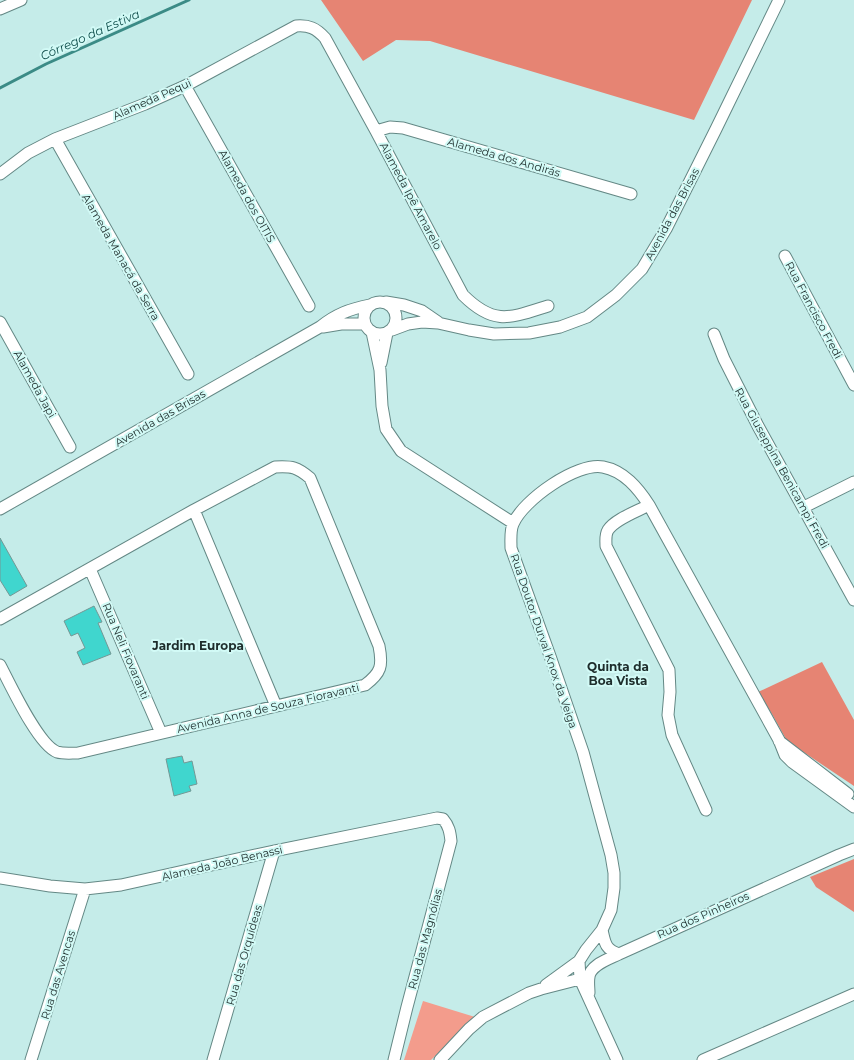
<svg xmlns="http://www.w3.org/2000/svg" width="854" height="1060" font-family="Montserrat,sans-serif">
	<rect width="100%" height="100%" fill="#c5ece9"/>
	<path fill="#f39c8c" d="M423,1001l52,16 -44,43h-27z"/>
	<path fill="#e68473" d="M321,0h431l-58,120 -264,-79 -34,-1 -33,21z
		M822,662l32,58v66l-67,-45 -15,-27 -14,-22z
		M854,859v53l-38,-25 -6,-10z"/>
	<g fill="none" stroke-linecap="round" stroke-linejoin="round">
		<path stroke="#3b8b86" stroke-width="3" d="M0,88l46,-24 143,-64"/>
	</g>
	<path fill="#40d6ce" stroke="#739895" d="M0,538l27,48 -17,10 -10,-16z
		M94,606l8,16 -4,1 13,31 -28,11 -6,-13 8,-4 -7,-15 -7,3 -7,-15z
		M182,756l2,7 8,-2 5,23 -8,2 2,5 -17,5 -8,-37z"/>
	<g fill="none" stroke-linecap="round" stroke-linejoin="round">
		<defs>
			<path id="minor" d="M0,9l21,-9
				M185,86l124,220
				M376,131l14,-4 13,1 228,66
				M55,139l133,235
				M0,174l28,-21 27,-14 90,-35 40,-18 111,-60c13,-1 20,2 29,12l51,93 87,164c31,31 47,23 85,11
				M785,256l69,129
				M364 318a16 16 0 1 1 32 0a16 16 0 1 1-32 0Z
				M386,302l18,3 18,6 16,11
				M0,322l70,125
				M323,327l18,-3h24
				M392,330l16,-6 14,-2 16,1 31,7 25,4 35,-1 31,-6 27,-10 29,-22 26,-26 24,-40 50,-100 63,-129
				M372,332l8,38 2,36 4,23 15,22 112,72
				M714,334l10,25 34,67 96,174
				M381,363l6,-30
				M649,505c-11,6 -34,14 -41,25 -3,5 -2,10 -2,16l63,124 1,22 -2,23 4,20 34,75
				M804,507l50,-25
				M0,509l320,-182c16,-13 30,-18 50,-22
				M194,510l82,196
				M90,569l71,164
				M0,619l194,-109 81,-43c17,-1 22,0 35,11l69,168c4,20 2,27 -14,39l-287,68c-7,0 -14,1 -21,-1 -19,-7 -47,-68 -57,-87
				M779,741l69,53
				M0,878l50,8 35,3 36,-4 153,-34 163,-33 6,1c6,7 7,13 8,22l-44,166 -13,53
				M602,930c3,13 3,19 17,24l220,-99 15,-6
				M546,985l33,-24
				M589,993c0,-5 -1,-11 0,-16 1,-12 20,-18 30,-23
				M31,1060l54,-171
				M213,1060l61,-209
				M440,1060l29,-31 14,-12 46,-24 12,-4 39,-10
				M617,1060l-37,-81 -1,-18 7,-11 16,-20 9,-20 3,-22v-15l-3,-18 -28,-103 -33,-96 -39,-108c0,-8 -1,-17 2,-24 10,-24 64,-62 90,-57 21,4 35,21 46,38l130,235 6,15 7,7 62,45
				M703,1060l151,-66"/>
		</defs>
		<use href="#minor" stroke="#648885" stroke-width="13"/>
		<use href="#minor" stroke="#fff" stroke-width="11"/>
	</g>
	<g text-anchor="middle" stroke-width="4" stroke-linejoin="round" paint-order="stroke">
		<g font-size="11" fill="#1e2d2c" stroke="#d2faf6">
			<text transform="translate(152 99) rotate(-24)" y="4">Alameda Pequi</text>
			<text transform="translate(504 157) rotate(16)" y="4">Alameda dos Andirás</text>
			<text transform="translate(247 196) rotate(61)" y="4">Alameda dos OITIS</text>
			<text transform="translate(411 196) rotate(62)" y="4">Alameda Ipê Amarelo</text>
			<text transform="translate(672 214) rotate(-62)" y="4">Avenida das Brisas</text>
			<text transform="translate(121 257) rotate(60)" y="4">Alameda Manacá da Serra</text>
			<text transform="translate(814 310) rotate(62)" y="4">Rua Francisco Fredi</text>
			<text transform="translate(35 384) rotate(61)" y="4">Alameda Japi</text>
			<text transform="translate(160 418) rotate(-30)" y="4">Avenida das Brisas</text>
			<text transform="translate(782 468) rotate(61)" y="4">Rua Giuseppina Benicampi Fredi</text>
			<text transform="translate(544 641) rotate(71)" y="4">Rua Doutor Durval Knox da Veiga</text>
			<text transform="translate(126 651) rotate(67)" y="4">Rua Neli Fiovaranti</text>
			<text transform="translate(268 708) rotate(-13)" y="4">Avenida Anna de Souza Fioravanti</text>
			<text transform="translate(222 863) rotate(-13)" y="4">Alameda João Benassi</text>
			<text transform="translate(703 915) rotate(-24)" y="4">Rua dos Pinheiros</text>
			<text transform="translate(425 939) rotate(-75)" y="4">Rua das Magnólias</text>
			<text transform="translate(244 955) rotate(-74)" y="4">Rua das Orquídeas</text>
			<text transform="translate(58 975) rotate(-73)" y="4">Rua das Avencas</text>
		</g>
		<g font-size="12" font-style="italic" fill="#104f4c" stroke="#d2faf6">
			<text transform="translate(90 35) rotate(-24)" y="4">Córrego da Estiva</text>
		</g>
		<g font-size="12" font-weight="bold" fill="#1e2d2c" stroke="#d2faf6">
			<text x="198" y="650">Jardim Europa</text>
			<text x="618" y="671">Quinta da<tspan x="618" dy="14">Boa Vista</tspan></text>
		</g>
	</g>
</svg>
